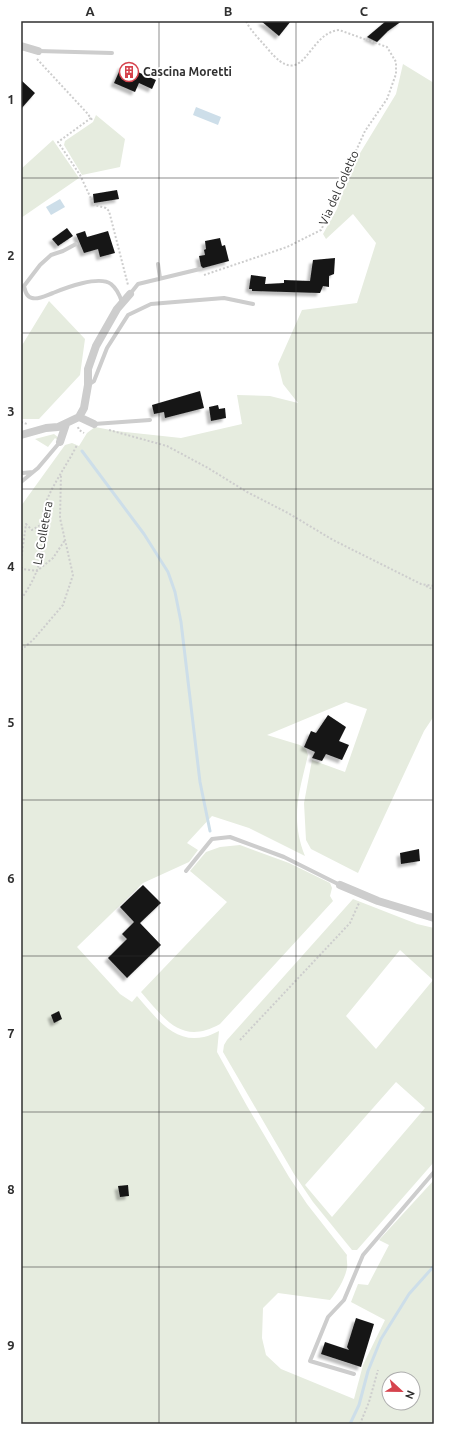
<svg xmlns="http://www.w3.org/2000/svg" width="455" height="1445" font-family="Ubuntu,sans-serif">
	<defs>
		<filter id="shadow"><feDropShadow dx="-3.5" dy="3.5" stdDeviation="1" flood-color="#0004"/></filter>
	</defs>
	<rect width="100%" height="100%" fill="#fff"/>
	<path fill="#e6ecdf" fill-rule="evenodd" d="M403,64l31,19v633l-10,15 -66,142 -47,-24 -5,-9 -2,-37 8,-43 33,12 22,-63 -21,-7 -79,33 33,10 6,4 2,6c-9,38 -18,63 -3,101l-56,-28 -37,-12 -25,27 11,7 -9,12 -46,21 -66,64 43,47 12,8 5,-6c18,20 36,48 67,41 5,-1 10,-4 15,-6l-2,21 30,54 42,71 18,27 40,51c-1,4 1,9 0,13 -2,11 -10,24 -17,32l-52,-7 -15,15 -1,30 4,17 15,14 73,30 9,-34 22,-45 -34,-18 7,-18 10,1 21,-40 -10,-5 55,-60v244h-413v-918l44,-61 7,-2 7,3 8,-13 8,-6 21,4 65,7 61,-14 -5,-29 33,1 28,7 -15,-19 -5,-20 24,-54 55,-7 19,-60 -23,-29 -27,25 -3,-5 14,-25 11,-31 6,-15 42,-69zM389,1379h24v24h-24z
		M96,115l29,24 -5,28 -38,8 -18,-30 1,-4 28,-19z
		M53,140l26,38 -58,40v-49z
		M49,301l36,38 -5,36 -41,44h-18v-72z
		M54,434l5,4 1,4 -5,-4 -7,9 -13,-8z
		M240,845l49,18 41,20 2,5 -2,8 3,5 -113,123c-39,22 -56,-6 -79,-32l86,-90 -37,-31 16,-19 14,-5z
		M353,899l64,25 17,4v234l-77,88h-5l-39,-48 -19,-28 -71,-122 1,-7 3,-5zM400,950l33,30 -57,69 -30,-33zM396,1082l29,26 -93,109 -27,-32z"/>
	<path fill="#cddee9" d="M196,107l25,10 -3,8 -25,-10z
		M60,199l5,8 -14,8 -5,-8z"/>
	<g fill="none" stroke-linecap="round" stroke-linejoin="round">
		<path stroke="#cddee9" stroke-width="3" d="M82,451l62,83 24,38 7,20 6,30 19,160 10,49
			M350,1424l9,-19 9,-34 13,-32 28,-45 25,-28"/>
	</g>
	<path fill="#171717" filter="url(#shadow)" d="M261,21h30l-12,15z
		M386,21h16l-14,10 -11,11 -10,-5z
		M122,65l34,15 -4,9 -13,-6 -4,9 -21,-9z
		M21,80l14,13 -14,16z
		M117,190l2,9 -25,4 -1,-9z
		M67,228l6,8 -15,10 -6,-7z
		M85,231l2,6 21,-6 7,22 -15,4 -2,-8 -14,4 -8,-19z
		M220,238l2,8 3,-1 4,16 -26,7 -2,-2 -2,-10 6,-1 -1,-5 2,-1 -1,-8z
		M335,258l-1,16 -5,2v11l-6,-1 -3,7 -68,-2v-2h-3l2,-14 15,2 -1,7 19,-1v-3l26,1 3,-21z
		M200,391l4,17 -39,10 -1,-6 -10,2 -2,-9z
		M218,405l1,4 6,-1 1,10 -15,3 -2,-14z
		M328,715l18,12 -7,14 10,4 -7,15 -16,-6 -4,7 -10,-3 3,-6 -11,-5 7,-16 5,2z
		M419,849l1,12 -19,3 -1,-11z
		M143,885l18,18 -21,20 21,22 -34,33 -19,-20 19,-19 -5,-5 12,-12 -14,-15z
		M59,1011l3,8 -8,4 -3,-8z
		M128,1185l1,11 -9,1 -2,-11z
		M356,1318l18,6 -13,43 -40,-13 4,-12 24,8 -2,-3z"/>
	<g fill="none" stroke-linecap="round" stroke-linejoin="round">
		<path stroke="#cdcdcd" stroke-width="2" stroke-dasharray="2 2" stroke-linecap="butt" d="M37,59l50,54 6,8
			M91,118l-33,24 22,33 14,30 12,3 3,3 19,74
			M204,275l83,-28 34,-17 19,-38 6,-19 19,-42 22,-32 9,-25v-12l-9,-15 -48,-17c-33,3 -34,65 -72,18 -7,-8 -17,-18 -21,-27
			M21,422l6,2
			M78,427l1,3 5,3
			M109,430l58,16 41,22 39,24 41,21 45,27 88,44 13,2
			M21,560l5,-36 6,6 10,-6
			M21,567l2,2 14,2 16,-13 12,-18
			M426,586l8,4
			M21,599c12,-16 20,-34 21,-54 0,-14 -1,-29 4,-43 8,-20 21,-37 31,-57
			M21,650l12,-10 30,-35 10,-30 -13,-57 1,-44
			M240,1040l110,-117 9,-20
			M360,1424l9,-22 9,-32"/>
		<path stroke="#cdcdcd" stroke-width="4" d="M38,51l74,2
			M76,244l-13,7 -12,4 -11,10 -16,21c1,4 2,11 8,12 7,2 15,-3 21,-5 12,-5 46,-18 58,-9 5,4 9,12 11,18
			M158,264l2,14
			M130,294l8,-10 62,-15
			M88,385l6,-4 13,-33 21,-33 23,-11 36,-3 37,-3 29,6
			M94,424l56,-4
			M21,472l2,1 10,-1
			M21,482l17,-14 22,-26
			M186,871l26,-32 18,-2 54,20 56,28
			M354,1374l-44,-13 18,-44 16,-17 19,-45 71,-83"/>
		<path stroke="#cdcdcd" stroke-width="8" d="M21,46l17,5
			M79,417l15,7
			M21,435l25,-7 12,-1 21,-10 5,-9 4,-23v-16l8,-23 21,-37 13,-15
			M60,442l6,-18
			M340,885l38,16 56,17"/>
	</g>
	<path fill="none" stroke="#303030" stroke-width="1" stroke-opacity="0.55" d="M159,21v1403M296,21v1403M21,178h413M21,333h413M21,489h413M21,645h413M21,800h413M21,956h413M21,1112h413M21,1267h413"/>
	<defs>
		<symbol id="building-ring" viewBox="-11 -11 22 22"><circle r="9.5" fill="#fff" stroke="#d6434d" stroke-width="1.5"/><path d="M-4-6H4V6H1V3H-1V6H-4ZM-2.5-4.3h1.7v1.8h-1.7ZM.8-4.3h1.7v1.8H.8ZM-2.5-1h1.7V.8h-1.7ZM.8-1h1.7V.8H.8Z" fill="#d6434d"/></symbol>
	</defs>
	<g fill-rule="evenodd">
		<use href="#building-ring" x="118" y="61" width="22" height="22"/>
	</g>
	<g text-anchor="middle" stroke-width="4" stroke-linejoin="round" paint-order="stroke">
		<g font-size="12" font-weight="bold" fill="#303030" stroke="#fff" text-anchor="start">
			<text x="143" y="76">Cascina Moretti</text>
		</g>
		<g font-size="12" fill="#303030" stroke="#fff">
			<text transform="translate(339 188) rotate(-66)" y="4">Via del Goletto</text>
			<text transform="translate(43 533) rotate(-80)" y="4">La Colletera</text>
		</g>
	</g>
	<rect width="455" height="1445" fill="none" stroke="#ffffff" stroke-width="44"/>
	<g transform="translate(401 1391) rotate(112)"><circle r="19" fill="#ffffff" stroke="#acacac"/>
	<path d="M0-3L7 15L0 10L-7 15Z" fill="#d6434d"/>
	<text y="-6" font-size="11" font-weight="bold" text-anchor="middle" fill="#303030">N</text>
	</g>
	<rect x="22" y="22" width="411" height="1401" fill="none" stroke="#303030" stroke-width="1.5"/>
	<g font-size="13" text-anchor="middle" font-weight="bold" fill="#303030">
		<text x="90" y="16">A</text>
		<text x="228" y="16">B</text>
		<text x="364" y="16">C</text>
		<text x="11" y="104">1</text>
		<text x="11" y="260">2</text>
		<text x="11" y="416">3</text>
		<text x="11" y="571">4</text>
		<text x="11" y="727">5</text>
		<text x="11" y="883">6</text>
		<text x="11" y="1038">7</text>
		<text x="11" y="1194">8</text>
		<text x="11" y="1350">9</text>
	</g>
</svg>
